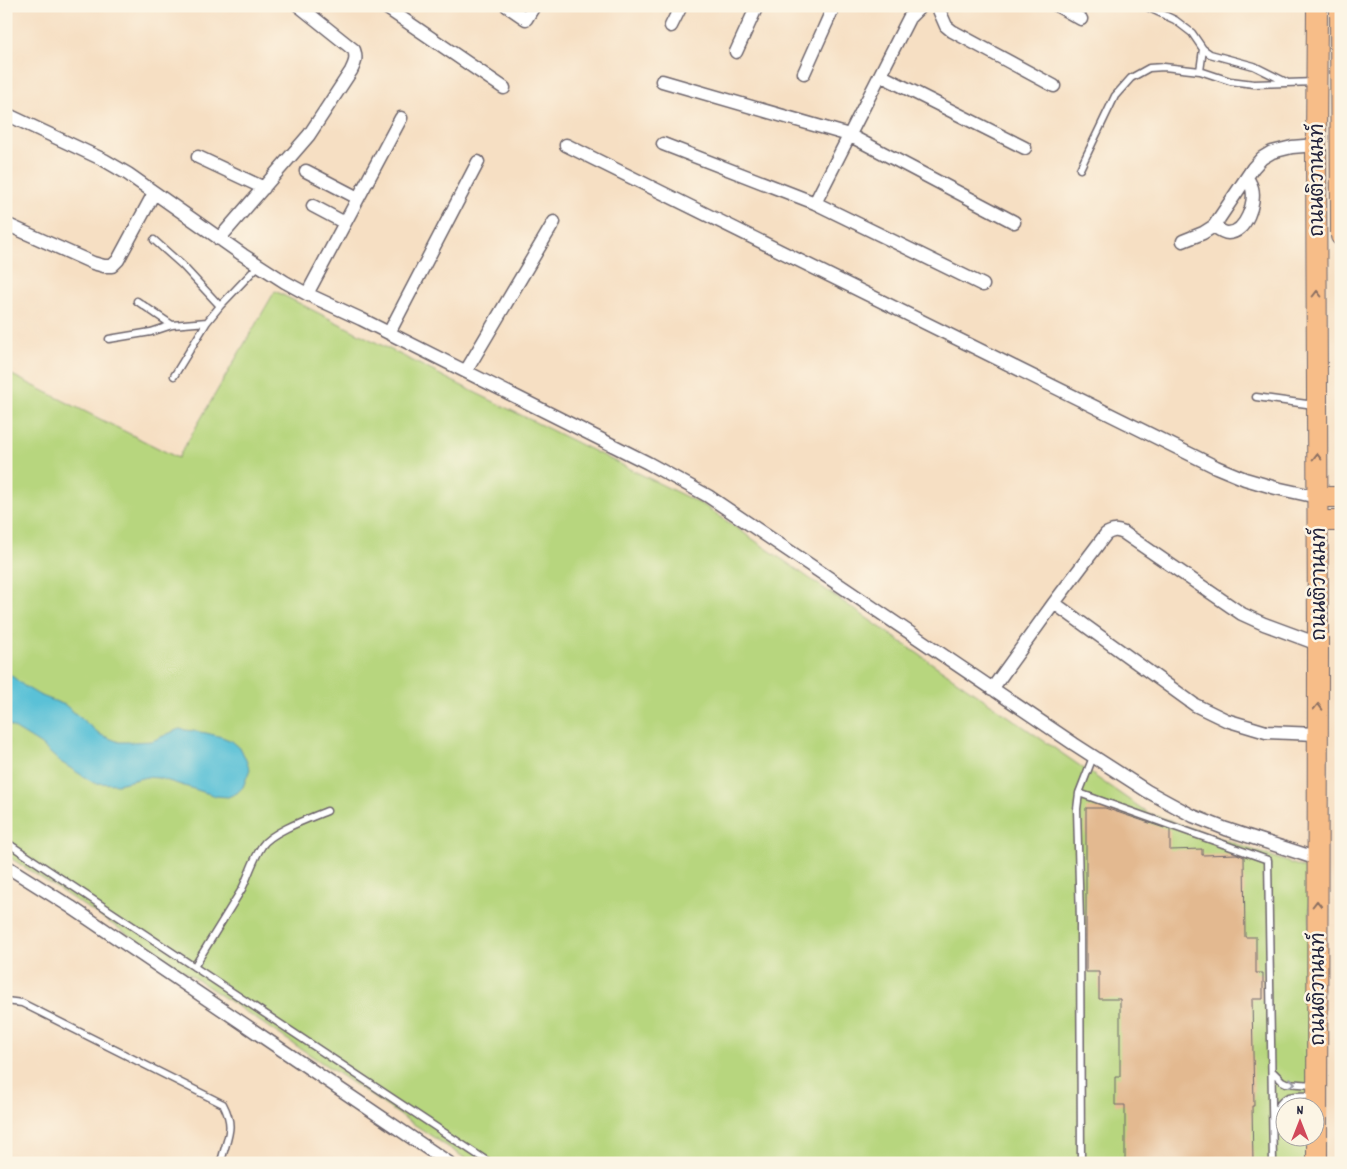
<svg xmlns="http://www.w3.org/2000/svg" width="1347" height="1169" font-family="Dekko,'Playpen Sans Thai',sans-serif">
	<rect width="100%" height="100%" fill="#fcf5e5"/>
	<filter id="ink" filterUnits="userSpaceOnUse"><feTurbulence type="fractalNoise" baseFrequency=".02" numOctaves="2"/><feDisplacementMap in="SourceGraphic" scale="10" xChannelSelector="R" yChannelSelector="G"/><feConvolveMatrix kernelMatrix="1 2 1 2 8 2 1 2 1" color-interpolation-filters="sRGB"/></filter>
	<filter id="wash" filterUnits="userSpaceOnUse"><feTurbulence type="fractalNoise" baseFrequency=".0096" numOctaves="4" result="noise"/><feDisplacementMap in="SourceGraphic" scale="20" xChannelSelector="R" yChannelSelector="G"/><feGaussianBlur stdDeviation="1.12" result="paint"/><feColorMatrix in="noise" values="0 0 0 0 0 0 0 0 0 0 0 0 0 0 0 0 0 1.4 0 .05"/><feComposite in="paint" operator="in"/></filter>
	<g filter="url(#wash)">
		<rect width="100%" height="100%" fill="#f6dfc3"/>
		<path fill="#b7d67e" stroke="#6c7c5c" d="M275,291l195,99 235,116 443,307 162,57 -1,236h-25v30l25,1v26h-837l-271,-181 -195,-127v-483l172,86z"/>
		<path fill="#5ac1d7" stroke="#3e7289" d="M6,671l18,15 15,9 26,10 36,30 18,7h13l20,-1 27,-12 27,4 16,4 10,4 9,8 9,20 -7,18 -6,6 -9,4 -12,-1 -57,-18 -13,-1 -28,7 -24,-1 -35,-22 -19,-17 -34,-21z"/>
		<g id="blocks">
			<path fill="#e3b990" d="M1086,808h19l65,22v20l32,-1v6l35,-1 7,3 1,80h11v36h7v26h-11l2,107h-2l1,57h-128v-58h-10v-28h5v-78h-21v-27h-13z"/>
		</g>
	</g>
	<g filter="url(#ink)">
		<use href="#blocks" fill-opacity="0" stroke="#6c646b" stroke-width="1"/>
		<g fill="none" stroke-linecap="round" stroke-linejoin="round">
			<defs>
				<path id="lane" d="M1145,6l30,14 17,13 11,16 7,5 44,12 32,16
					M1200,71l3,-22
					M1080,169l35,-73 16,-18 18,-10 15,-1 36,4 30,10 24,3 61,-2
					M154,240l28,25 38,41
					M137,301l35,24
					M109,339l42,-7 21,-7 35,-3 13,-16 39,-41
					M174,376l33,-54
					M1256,397l58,8
					M1079,793l189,67 5,303
					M6,842l484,321
					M194,967l48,-78c7,-14 11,-30 20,-43 9,-14 48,-28 65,-35
					M6,1001l16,2 201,101c12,23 5,31 -1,54l-3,5
					M1272,1071l10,10 4,2 27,2
					M1274,1116c9,-24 18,-20 39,-20
					M1081,1163l-1,-242 -3,-112 2,-16 14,-36"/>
				<path id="street" d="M384,6l120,82
					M507,6l19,13 8,-13
					M1058,6l23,13
					M939,10l7,16 6,5 102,55
					M671,26l10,-20
					M736,52l21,-46
					M804,73l30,-67
					M880,75l145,73
					M662,81l187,54 165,87
					M6,114l98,46 24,14 115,81 42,27 22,12 54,25 287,144 60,33 366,248 73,47 46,25 33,13 92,30
					M663,144l152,59 168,82
					M566,145l650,322 29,12 31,9 41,9
					M198,157l66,31
					M306,171l52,27
					M815,203l94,-185 12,-12
					M313,206l32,17
					M6,224l87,39 11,3h8l6,-6 36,-67
					M1214,226c4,3 9,7 14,7 18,0 28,-31 24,-45 -1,-4 -4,-8 -5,-11
					M219,239l90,-104 42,-64c4,-8 6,-13 3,-21l-55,-44
					M1183,241l20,-8 11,-7 39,-58 9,-10 10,-6 20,-5 24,-2
					M307,294l94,-176
					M389,333l89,-171
					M466,371l88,-149
					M1054,603l141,102 31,15 40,12 51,2
					M992,689l62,-86 52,-69c7,-4 11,-4 18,-1l118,81 22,10 54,20
					M6,866l65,41 378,256"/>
				<path id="primary" d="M1340,6l1,230
					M1317,497h24
					M1318,521h23
					M1317,1163l1,-519 -2,-499 1,-139"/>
			</defs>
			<use href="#lane" stroke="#6c646b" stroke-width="9"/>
			<use href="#street" stroke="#6c646b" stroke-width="15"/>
			<use href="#primary" stroke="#6c646b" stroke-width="22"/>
			<use href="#lane" stroke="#fff" stroke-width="6"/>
			<use href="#street" stroke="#fff" stroke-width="12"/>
			<use href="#primary" stroke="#f7bd88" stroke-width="20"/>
		</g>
		<defs><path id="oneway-chevron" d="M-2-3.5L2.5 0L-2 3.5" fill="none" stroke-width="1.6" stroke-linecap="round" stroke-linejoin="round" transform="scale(1.25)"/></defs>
		<g stroke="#8c7062">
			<use href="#oneway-chevron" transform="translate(1317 294) rotate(-90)"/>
			<use href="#oneway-chevron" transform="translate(1317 457) rotate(-90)"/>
			<use href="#oneway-chevron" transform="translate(1318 707) rotate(-89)"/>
			<use href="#oneway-chevron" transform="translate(1317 904) rotate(-90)"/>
		</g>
		<use stroke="#9c9ca7" href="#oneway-chevron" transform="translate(1292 1083) rotate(9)"/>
	</g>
	<g text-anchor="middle" stroke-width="5" stroke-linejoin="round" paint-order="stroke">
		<g font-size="20" fill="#22223b" stroke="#fcf5e5">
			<text transform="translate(1316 180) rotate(-90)" y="7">ถนนติวานนท์</text>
			<text transform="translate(1318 584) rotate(-90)" y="7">ถนนติวานนท์</text>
			<text transform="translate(1317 989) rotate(-90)" y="7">ถนนติวานนท์</text>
		</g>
	</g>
	<rect width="1347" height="1169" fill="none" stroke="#fcf5e5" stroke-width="25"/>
	<g transform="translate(1300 1122)"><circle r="24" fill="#fcf5e5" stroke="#a5a1a1"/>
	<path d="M0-4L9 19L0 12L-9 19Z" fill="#d1495b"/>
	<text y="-8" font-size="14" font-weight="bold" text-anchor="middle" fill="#22223b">N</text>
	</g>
</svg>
